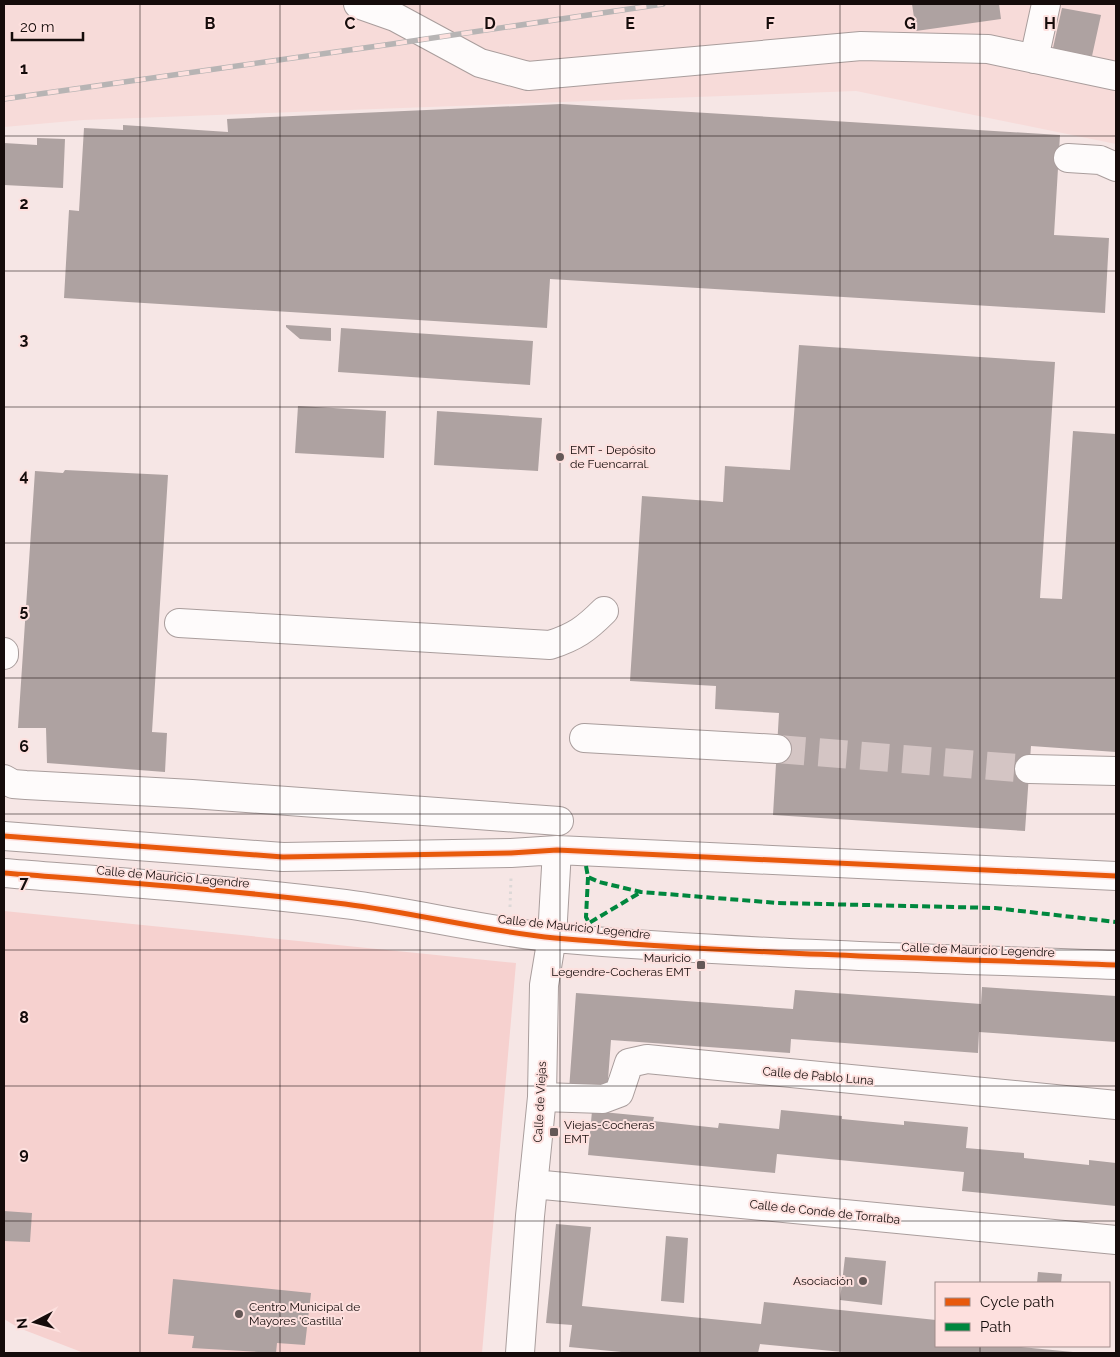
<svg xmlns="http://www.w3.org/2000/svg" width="1120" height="1357" font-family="Raleway,sans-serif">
	<rect width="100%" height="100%" fill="#f6e6e5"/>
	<path fill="#f7dbd9" d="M4,4h1112v140l-260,-53 -773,29 -79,7z"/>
	<path fill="#f6d1cf" d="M4,911l512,52 -34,390h-398l-65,-25 -15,-9z"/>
	<path fill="#aea2a1" d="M912,4h87l2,15 -85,12z
		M1062,8l39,7 -9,41 -39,-8z
		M561,104l499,31 -6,100 55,3 -4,75 -555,-34 -3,49 -483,-30 5,-88 10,1 5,-83 39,2v-5l105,7 -1,-13z
		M37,138l28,1 -2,49 -59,-3v-42l33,2z
		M286,325l45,3v13l-31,-2 -14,-12z
		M341,328l192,13 -3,44 -192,-13z
		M799,345l256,17 -15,236 22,1 11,-168 43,3v318l-85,-6 -6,85 -252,-16 6,-102 -64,-4 1,-23 -86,-5 12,-185 81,6 2,-36 65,4z
		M298,406l88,5 -2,47 -89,-5z
		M437,411l105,7 -4,53 -104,-6z
		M65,470l103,5 -16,257 15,1 -2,39 -118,-9 -1,-35h-28l17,-257 28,2z
		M982,987l134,9v46l-137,-10 -1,21 -187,-14 -1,14 -179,-13 -4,53 -38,-3 7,-97 217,16 2,-19 186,14z
		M781,1110l61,6v3l62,6v-4l64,6 -2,21 58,5v5l65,7v-5l27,3v43l-154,-15 2,-19 -187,-18 -2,19 -187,-18 4,-44 62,6 -1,4 65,7 1,-5 60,6z
		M4,1211l28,2 -2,29 -26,-1z
		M556,1224l35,3 -9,79 179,18 3,-22 172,18v26h76l61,6v1h-220l-93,-9 -2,9h-126l-63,-6 3,-22 -26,-2z
		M666,1236l22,2 -4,65 -23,-2z
		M845,1257l41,4 -4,44 -42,-5z
		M1038,1272l24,2 -1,9h-24z
		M173,1279l138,14 -6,52 -28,-2 -1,10 -84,-5 2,-12 -26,-2z"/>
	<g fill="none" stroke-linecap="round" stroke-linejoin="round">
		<path stroke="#d4c5c4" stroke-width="28" stroke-dasharray="28 14" stroke-linecap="butt" d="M777,749l252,20"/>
		<defs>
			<path id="minor" d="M358,4l37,13 85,46 48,13 333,-30 127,3 128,27
				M1034,59l12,-55
				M1068,158l32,2 16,7
				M179,623l371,22c25,-8 36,-16 54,-34
				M4,655v-3
				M584,738l193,11
				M1029,769l87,2
				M4,779l9,5 13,1 166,9 367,27
				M4,836l279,21 228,-4 46,-3 559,26
				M4,873c114,9 228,17 341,31 70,9 140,27 210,34 187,16 374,20 561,27
				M542,1097l61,2 16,-6 10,-30 18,-4 469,46
				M533,1184l583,56
				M520,1353l10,-137 12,-119 2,-112 8,-48 5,-87"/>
		</defs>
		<use href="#minor" stroke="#a99d9c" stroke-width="30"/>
		<path stroke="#ddd8d7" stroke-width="3" stroke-dasharray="2.5 4" stroke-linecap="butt" d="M510,907l1,-29"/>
		<use href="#minor" stroke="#fefbfb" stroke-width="28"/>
		<defs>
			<path id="rail" d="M4,99l388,-55 271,-40"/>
		</defs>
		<use href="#rail" stroke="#b7b4b4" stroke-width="5.5"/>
		<use href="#rail" stroke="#fde0de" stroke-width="4" stroke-dasharray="11" stroke-linecap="butt"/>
		<path stroke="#00873e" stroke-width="4" stroke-dasharray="8 4" stroke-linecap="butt" d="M586,866l2,11 11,5 42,10 137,11 217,5 121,14
			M588,877l-2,40 3,6 52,-31"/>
		<defs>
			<path id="cycleway" d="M4,836l279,21 228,-4 46,-3 559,26
				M4,873c114,9 228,17 341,31 70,9 140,27 210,34 187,16 374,20 561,27"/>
		</defs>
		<use href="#cycleway" stroke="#fde0de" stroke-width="8"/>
		<use href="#cycleway" stroke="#e8590c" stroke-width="5"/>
	</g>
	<path fill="none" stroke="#150c0b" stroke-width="1" stroke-opacity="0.55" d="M140,4v1349M280,4v1349M420,4v1349M560,4v1349M700,4v1349M840,4v1349M980,4v1279M4,136h1112M4,271h1112M4,407h1112M4,543h1112M4,678h1112M4,814h1112M4,950h1112M4,1086h1112M4,1221h1112M980,1346v7"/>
	<g fill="#645857" stroke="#fde0de" stroke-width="2">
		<circle cx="560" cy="457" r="5"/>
		<rect x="696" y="960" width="10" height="10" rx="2.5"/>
		<rect x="549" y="1127" width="10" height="10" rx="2.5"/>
		<circle cx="863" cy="1281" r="5"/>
		<circle cx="239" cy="1314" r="5"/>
	</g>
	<g text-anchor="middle" stroke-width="4" stroke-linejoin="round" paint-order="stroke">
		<g font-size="12" fill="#150c0b" stroke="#fde0de" text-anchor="start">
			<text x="570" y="454">EMT - Depósito<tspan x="570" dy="14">de Fuencarral.</tspan></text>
			<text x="691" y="962" text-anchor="end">Mauricio<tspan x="691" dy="14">Legendre-Cocheras EMT</tspan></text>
			<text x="564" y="1129">Viejas-Cocheras<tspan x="564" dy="14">EMT</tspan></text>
			<text x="853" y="1285" text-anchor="end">Asociación</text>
			<text x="249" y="1311">Centro Municipal de<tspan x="249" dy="14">Mayores 'Castilla'</tspan></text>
		</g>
		<g font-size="12" fill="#150c0b" stroke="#fde0de">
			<text transform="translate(173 877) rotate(5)" y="4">Calle de Mauricio Legendre</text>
			<text transform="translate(574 927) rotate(6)" y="4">Calle de Mauricio Legendre</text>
			<text transform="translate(978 950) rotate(2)" y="4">Calle de Mauricio Legendre</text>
			<text transform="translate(818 1076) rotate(5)" y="4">Calle de Pablo Luna</text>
			<text transform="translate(540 1102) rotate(-87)" y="4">Calle de Viejas</text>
			<text transform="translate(825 1212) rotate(6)" y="4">Calle de Conde de Torralba</text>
		</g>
	</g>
	<g font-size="16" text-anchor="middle" font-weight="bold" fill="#150c0b" stroke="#fde0de" stroke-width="4" stroke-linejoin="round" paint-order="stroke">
		<text x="210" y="29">B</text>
		<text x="350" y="29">C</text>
		<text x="490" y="29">D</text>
		<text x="630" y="29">E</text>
		<text x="770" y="29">F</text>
		<text x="910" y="29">G</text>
		<text x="1050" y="29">H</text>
		<text x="24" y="74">1</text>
		<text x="24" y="209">2</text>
		<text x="24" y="345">3</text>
		<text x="24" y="481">4</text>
		<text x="24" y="616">5</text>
		<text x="24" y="752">6</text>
		<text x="24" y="888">7</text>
		<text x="24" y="1023">8</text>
		<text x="24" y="1159">9</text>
	</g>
	<rect width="1120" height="1357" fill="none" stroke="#150c0b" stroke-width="10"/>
	<rect x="935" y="1282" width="175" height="65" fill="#fde0de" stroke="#a08b8a"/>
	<rect x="945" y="1298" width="25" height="8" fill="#e8590c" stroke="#a08b8a"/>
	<text x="980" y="1307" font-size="15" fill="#150c0b">Cycle path</text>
	<rect x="945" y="1323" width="25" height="8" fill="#00873e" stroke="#a08b8a"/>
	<text x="980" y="1332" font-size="15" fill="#150c0b">Path</text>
	<g transform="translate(35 1322) rotate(264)" stroke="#fde0de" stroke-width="4" paint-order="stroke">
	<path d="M0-4L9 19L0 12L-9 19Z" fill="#150c0b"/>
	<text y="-8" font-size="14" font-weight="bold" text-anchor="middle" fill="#150c0b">N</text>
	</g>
	<path d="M12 32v8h71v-8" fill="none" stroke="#150c0b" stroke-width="2.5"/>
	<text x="20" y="32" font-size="15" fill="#150c0b" stroke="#fde0de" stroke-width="4" paint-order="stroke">20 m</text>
</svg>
